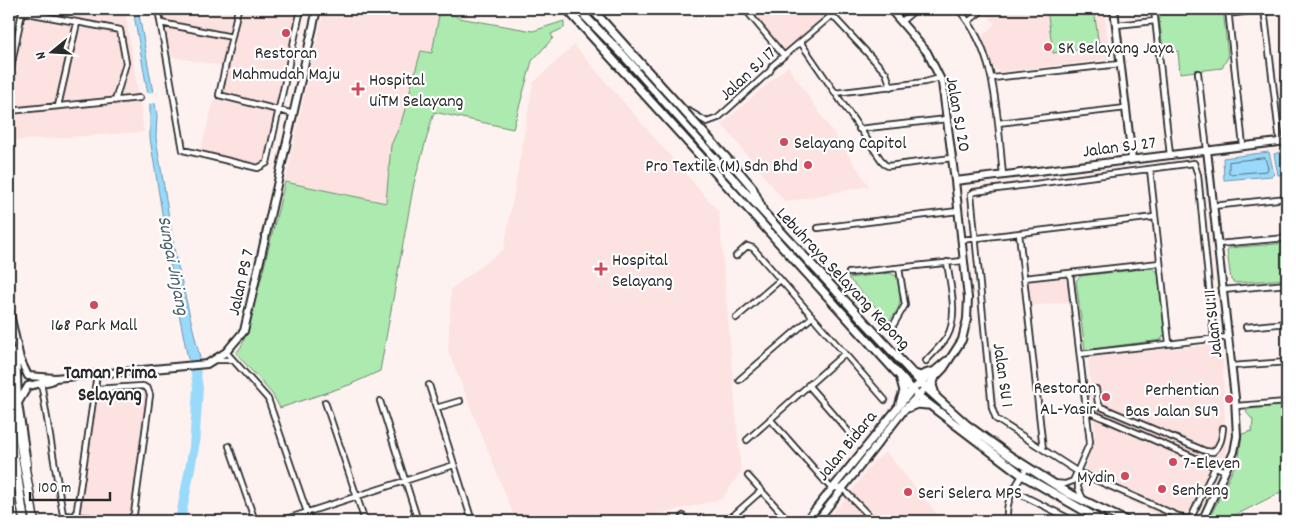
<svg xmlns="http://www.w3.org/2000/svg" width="1296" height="530" font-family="Dekko,sans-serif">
	<rect width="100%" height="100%" fill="#fef2f1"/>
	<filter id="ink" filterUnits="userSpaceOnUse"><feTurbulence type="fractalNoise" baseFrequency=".02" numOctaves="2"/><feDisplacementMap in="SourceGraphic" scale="10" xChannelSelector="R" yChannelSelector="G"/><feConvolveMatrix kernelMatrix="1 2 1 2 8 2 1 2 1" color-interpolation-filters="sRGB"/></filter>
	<g filter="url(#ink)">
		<path fill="#fce2e0" d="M14,9h111l19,123 -135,9v-105z
			M160,9h139l-34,153 -7,4 -58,-14 14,-52 6,-3 7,-30 -59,-11z
			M324,9h110l5,5 -7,40 -11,-3 -20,72 -10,22 -5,58 -101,-21z
			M749,9h83l-48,42z
			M993,9h111l6,50 -111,13 -5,-4 -12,-32 13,-12 -8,-10z
			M574,45l145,167 22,260 -19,27 -93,22h-113l-68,-170 3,-62 53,-40 29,-166z
			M788,66l81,120 -84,16 -63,-78z
			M1063,277l4,3 3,22 -40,4 -2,-26z
			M1222,344l4,111 -33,66h-22l-85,-41 -1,-10 10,-36 -7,-77z
			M143,389l3,2 1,4 -16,120 -8,4 -44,-5 18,-122z
			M886,452l57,69h-118l23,-25 25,-34z"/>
		<path fill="#aceab0" stroke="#6c8a6e" d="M434,9h10l15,9 74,13 31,-10v7l-13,6 2,4 -21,23 -19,68 -79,-17 -20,71 -34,188 -31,14 -69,23 -7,-13 -37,-42 5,-6 8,-20 36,-145 101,21 5,-58 10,-22 20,-72 11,2 7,-38z
			M1047,9h47l5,38 -46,6z
			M1158,9h65l5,48 -6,11 -42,5 -2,-22 -12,1 -3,-3z
			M1287,243v36l-52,4 -4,-3 -4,-29 2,-3z
			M1152,268l6,4 7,61 -4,7 -76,10 -9,-69 4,-5z
			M890,273l8,4c2,21 6,28 -9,44l-41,-43z
			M1287,405v84l-63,32h-16l31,-64 3,-23 10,-3 1,-11 -7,-8 3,-3z"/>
		<path fill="#99dafb" stroke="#6d94a8" d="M133,9h5l19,106 -1,23 19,116 25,104 -12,1 -14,-71 -24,-150v-32z
			M1284,151l3,23 -9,1 -4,-21z
			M1269,152l5,22 -2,2 -48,4 -1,-22z"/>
		<path fill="#fef2f1" d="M155,92l2,11 -10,1 -2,-11z"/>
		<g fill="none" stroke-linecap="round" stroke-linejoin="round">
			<path stroke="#57717e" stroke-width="1" d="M1265,158l3,10 -1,3 -38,3v-12z"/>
			<path stroke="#99dafb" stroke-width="10" d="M180,521l14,-74 4,-59 -6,-41"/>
			<defs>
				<path id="street" d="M158,9l25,141 75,18 9,-5 34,-154
					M238,9l-19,86 75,19
					M745,9l39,47
					M958,9c40,44 39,109 45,166
					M1154,9l16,146
					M1228,9l15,137
					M1264,9l16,133
					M1228,14l36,-5
					M832,15l54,58 5,14
					M751,16l8,-7
					M902,21l14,-12
					M969,21l15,-12
					M161,23l71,14
					M1116,25l39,-4
					M801,43l83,121 4,2 64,-8
					M1198,73l9,77
					M9,78l13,-66 98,18 6,33 -11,38
					M993,78l127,-14
					M835,93l90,-11 15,-4
					M58,106l19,-83
					M687,110l20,12 11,-4 52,-47 2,-5 67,-57
					M9,111l131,-13
					M998,123l128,-15
					M859,129l88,-10
					M1150,169l19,174
					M1213,206l74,-8
					M818,228l140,-17
					M1019,233l24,216
					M961,240l194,-23
					M1218,244l69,-6
					M736,256l11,-10 6,2 132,152
					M849,273l114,-12
					M1024,278l136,-15
					M1223,290l64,-6
					M736,318l43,-37
					M1246,327l41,-4
					M891,329l14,-24 -6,-37
					M1214,338l-16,-163 -4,-12 -220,29 -3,2 21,214 4,11 82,53 109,48 4,-2 24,-51
					M226,352l42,47 42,122
					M1080,354l148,-17
					M216,360h17
					M926,361c7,-8 15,-15 21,-24 12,-21 3,-52 0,-75
					M1231,366l56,-4
					M739,380l73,-63
					M41,382l23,139
					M429,385l43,136
					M808,385l47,54
					M95,389l48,-3 5,3 2,6 -16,119 -4,5 -6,2
					M1084,390l12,-1 2,14 3,4 104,44 8,1c8,-7 9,-14 10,-24
					M380,401l38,120
					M325,402l40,119
					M1236,406l51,-4
					M436,408l24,-7
					M1087,411l138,60
					M770,419l61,69h11l32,33
					M747,440l97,-86
					M229,446l26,75
					M1078,472v16l5,11
					M748,476l41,45
					M1053,483l12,1 8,-3 17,-39 -20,-169
					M1012,490l62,31
					M64,515l59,6
					M76,516l21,-142
					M683,516l4,5
					M280,521l174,-56
					M727,521l34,-30
					M1007,521c-2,-22 9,-36 20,-53"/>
				<path id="secondary" d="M1114,9l18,150
					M955,181l332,-40
					M9,309l11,50 8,17 27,2
					M16,351l2,50
					M27,464l-9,-61 10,-17 23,-5 4,-3 152,-14 19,-12 18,-21 73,-322
					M806,521l106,-131 34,-29
					M817,521l88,-112 39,-41 18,-28 5,-21 1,-21 -13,-117 -13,-99 -15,-30 -37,-43
					M1202,521l32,-69 3,-16 -2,-38 -28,-248"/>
				<path id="primary" d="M567,9l351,387 104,79 80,46
					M578,9l45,46 140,157 163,176 41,37 43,31 58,37 58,28
					M592,9l51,57
					M740,173l12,14 10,22
					M912,373l8,3 11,-4
					M935,394l-3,-9 3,-8
					M900,403l4,-12 -3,-11
					M905,409l12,-5 10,1"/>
				<path id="highway" d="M9,376l25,145
					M9,424l15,97"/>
			</defs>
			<use href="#street" stroke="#2b2b2b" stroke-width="8"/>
			<use href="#secondary" stroke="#2b2b2b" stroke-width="10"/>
			<use href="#primary" stroke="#2b2b2b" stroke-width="11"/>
			<use href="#highway" stroke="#2b2b2b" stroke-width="11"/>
			<use href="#street" stroke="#fff" stroke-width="4.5"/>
			<use href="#secondary" stroke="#fff" stroke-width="6"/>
			<use href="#primary" stroke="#fff" stroke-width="7"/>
			<use href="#highway" stroke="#fff" stroke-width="8"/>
			<defs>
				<path id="primary-bridge" d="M643,66l97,107"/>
			</defs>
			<use href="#primary-bridge" stroke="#2b2b2b" stroke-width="11" stroke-linecap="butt"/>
			<use href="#primary-bridge" stroke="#fff" stroke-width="7"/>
		</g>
	</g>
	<g fill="#d1495b" stroke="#fff" stroke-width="2">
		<circle cx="286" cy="33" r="5"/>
		<circle cx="1048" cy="47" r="5"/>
		<path d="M355.5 81.5h5v5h5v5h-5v5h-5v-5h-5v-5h5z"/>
		<circle cx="784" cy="142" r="5"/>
		<circle cx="808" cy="165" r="5"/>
		<path d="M598.5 261.5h5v5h5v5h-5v5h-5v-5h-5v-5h5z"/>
		<circle cx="94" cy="305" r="5"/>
		<circle cx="1106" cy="397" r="5"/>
		<circle cx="1229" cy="399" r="5"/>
		<circle cx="1173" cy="462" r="5"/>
		<circle cx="1125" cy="476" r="5"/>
		<circle cx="1162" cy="489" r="5"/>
		<circle cx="908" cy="492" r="5"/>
	</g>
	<g text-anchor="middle" stroke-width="4.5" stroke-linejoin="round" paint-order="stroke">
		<g font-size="18" fill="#2b2b2b" stroke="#fff" text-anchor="start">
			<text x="1058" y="53">SK Selayang Jaya</text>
			<text x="286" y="58" text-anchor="middle">Restoran<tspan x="286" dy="21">Mahmudah Maju</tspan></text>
			<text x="369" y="85">Hospital<tspan x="369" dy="21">UiTM Selayang</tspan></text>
			<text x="794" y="148">Selayang Capitol</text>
			<text x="798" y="171" text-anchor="end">Pro Textile (M) Sdn Bhd</text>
			<text x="612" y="265">Hospital<tspan x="612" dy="21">Selayang</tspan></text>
			<text x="94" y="330" text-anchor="middle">168 Park Mall</text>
			<text x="1096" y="393" text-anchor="end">Restoran<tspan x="1096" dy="21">AL-Yasir</tspan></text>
			<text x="1219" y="395" text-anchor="end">Perhentian<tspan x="1219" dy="21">Bas Jalan SU9</tspan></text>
			<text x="1183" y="468">7-Eleven</text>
			<text x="1115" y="482" text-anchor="end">Mydin</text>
			<text x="1172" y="495">Senheng</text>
			<text x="918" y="498">Seri Selera MPS</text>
		</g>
		<g font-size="18" fill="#2b2b2b" stroke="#fff">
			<text transform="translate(747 73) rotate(-43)" y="6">Jalan SJ 17</text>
			<text transform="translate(959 114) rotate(80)" y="6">Jalan SJ 20</text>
			<text transform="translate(1119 146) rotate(-7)" y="6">Jalan SJ 27</text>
			<text transform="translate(844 278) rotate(47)" y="6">Lebuhraya Selayang Kepong</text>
			<text transform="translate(240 282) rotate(-77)" y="6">Jalan PS 7</text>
			<text transform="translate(1212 324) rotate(-96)" y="6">Jalan SU 11</text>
			<text transform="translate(1004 375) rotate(82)" y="6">Jalan SU 1</text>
			<text transform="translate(846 445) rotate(-51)" y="6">Jalan Bidara</text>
		</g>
		<g font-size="19" font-style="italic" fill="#4c6069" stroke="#fff">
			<text transform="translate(175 265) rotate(79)" y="7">Sungai Jinjang</text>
		</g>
		<g font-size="19" font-weight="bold" fill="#2b2b2b" stroke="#fff">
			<text x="110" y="378">Taman Prima<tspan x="110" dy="22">Selayang</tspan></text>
		</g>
	</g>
	<rect width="1296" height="530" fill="none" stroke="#fff" stroke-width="30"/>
	<rect x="15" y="15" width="1266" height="500" fill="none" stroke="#2b2b2b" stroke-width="2" filter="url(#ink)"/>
	<g transform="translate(52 52) rotate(252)" stroke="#ffffff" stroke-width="4" paint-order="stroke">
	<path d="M0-4L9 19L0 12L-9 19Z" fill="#2b2b2b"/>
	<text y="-8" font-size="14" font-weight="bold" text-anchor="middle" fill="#2b2b2b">N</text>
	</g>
	<path d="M30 492v8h80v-8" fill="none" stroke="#2b2b2b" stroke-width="2.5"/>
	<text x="38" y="492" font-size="15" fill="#2b2b2b" stroke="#ffffff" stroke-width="4" paint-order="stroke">100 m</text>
</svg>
